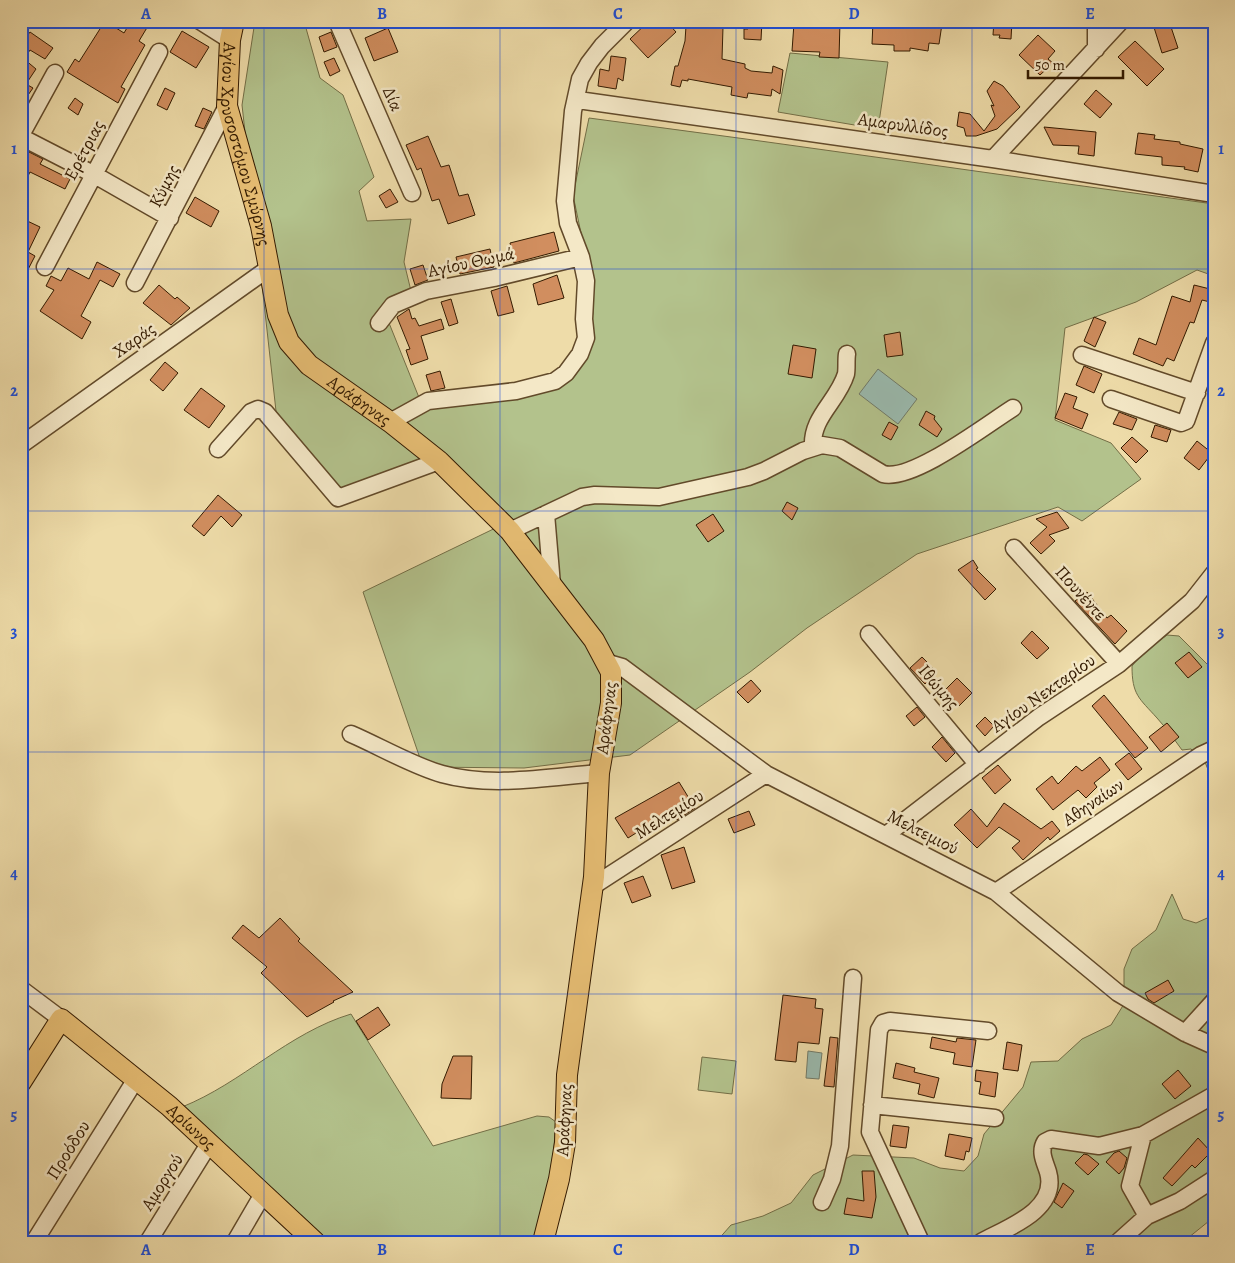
<svg xmlns="http://www.w3.org/2000/svg" width="1235" height="1263" font-family="Alegreya,serif">
	<rect width="100%" height="100%" fill="#eedca9"/>
	<filter id="stains"><feTurbulence type="fractalNoise" baseFrequency=".004" numOctaves="4"/><feColorMatrix values="0 0 0 0 .2 0 0 0 0 .09 0 0 0 0 .02 0 0 0 .5 -.17"/></filter>
	<radialGradient id="worn" r=".72"><stop offset=".6" stop-color="#630" stop-opacity="0"/><stop offset="1" stop-color="#630" stop-opacity=".3"/></radialGradient>
	<path fill="#b3c28c" stroke="#736e46" d="M255,21h49l16,57 23,17 31,82 -15,14 8,30 44,-2 -7,43 7,29 -28,17 39,97 139,-20 25,-37 7,-35 -3,-37 -17,-81 16,-77c208,27 416,58 625,86v72l-17,-6 -61,32 -71,26 -10,92 56,23 30,36 -59,42 -24,-14 -141,47 -110,74 -57,44 -120,83 -106,13 -101,-1 -60,-175 147,-71 -65,-56 -103,33 -66,-87 -34,-306z
		M790,53l98,9 -10,67 -100,-17z
		M1167,635l12,1 35,35v114l-9,-23 -14,-13 -9,1c-8,-11 -16,-22 -25,-32 -18,-20 -25,-23 -25,-52l13,-15z
		M1172,894l11,25 13,4 18,-8v302l-31,25h-467l15,-17 32,-9 28,-13 22,-28 40,-20 61,3 26,10 24,3 14,-15 6,-22 39,-47 8,-25 27,-1 24,-22 29,-14 13,-21v-35l8,-20 24,-19z
		M351,1014l82,132 104,-30 12,1 7,5 -4,48 -16,72h-211l-143,-135c60,-24 106,-74 169,-93z
		M702,1057l34,4 -4,33 -34,-4z"/>
	<path fill="#9abaae" stroke="#717a68" d="M878,369l39,30 -19,25 -39,-30z
		M808,1051l14,2 -3,26 -13,-1z"/>
	<path fill="#d18e5f" stroke="#331a00" d="M105,21l19,12 7,-12h20l-12,20 6,4 -24,42 4,2 -7,14 -51,-31 8,-13 4,3z
		M649,21h17l10,11 -28,26 -18,-19z
		M690,21h27v5l6,1 -1,32 23,5v4l6,3 21,2 1,-7 10,4 -3,24 -8,-5 -1,7 -23,-3 -1,5 -16,-3 1,-8 -44,-8v2l-6,-1 -2,7 -9,-2 4,-19h3l7,-25 1,-15h4z
		M749,21h13l-1,19 -17,-1v-10h4z
		M821,21l19,1 -1,36 -20,-1 1,-5 -28,-1 2,-28 27,1z
		M873,21h14v2l37,-1 18,2 -3,20 -10,-1 -1,8 -18,-3v3h-16v-6l-22,-1z
		M994,21h18l-1,18 -12,-1 1,-3h-7z
		M1152,21h17l9,27 -16,5z
		M388,28l10,24 -24,9 -9,-23z
		M182,31l27,16 -13,21 -26,-16z
		M30,32l23,16 -8,11 -15,-9 -6,9 12,10 -10,15 7,4 -12,17v-61z
		M331,32l6,15 -13,5 -5,-15z
		M1038,35l17,16 -7,8 5,4 -13,12 -21,-20z
		M1135,41l29,28 -17,17 -29,-29z
		M611,56l15,2 -3,23 -5,-3 -2,11 -18,-3 2,-17 9,2z
		M334,58l6,13 -10,5 -6,-14z
		M994,81l9,5 17,21 -23,22 -21,7h-10l-2,-8 -7,-2 2,-14 11,2 14,17 11,-15 -4,-11 3,1 -7,-15z
		M165,88l10,5 -8,17 -10,-5z
		M1096,90l16,14 -12,14 -16,-14z
		M75,98l8,6 -5,11 -10,-7z
		M203,108l9,4 -8,17 -9,-3z
		M1044,127l52,5 -2,24 -16,-2 1,-8 -26,-1z
		M1138,133l17,2 -1,4 26,3v2l23,5 -5,23 -14,-3 1,-2 -23,-2v-8l-27,-3z
		M428,136l13,31 8,-2 10,31 9,-2 7,21 -27,9 -9,-25 -7,2 -11,-33 -4,2 -11,-25z
		M21,148l22,11 -3,5 30,15 -5,10 -35,-17 -9,18z
		M390,189l8,13 -12,6 -7,-12z
		M195,197l24,14 -8,16 -25,-14z
		M21,218l19,9 -12,25 7,4 -14,27z
		M554,232l5,19 -45,12 -4,-20z
		M490,249l4,18 -34,7 -4,-17z
		M97,262l23,12 -7,13 -13,-7 -19,36 10,6 -9,17 -42,-28 14,-21 -8,-4 5,-10 10,5 7,-13 21,11z
		M423,265l5,15 -13,5 -5,-16z
		M557,275l7,23 -26,7 -5,-21z
		M159,285l16,14 2,-2 13,11 -19,17 -28,-22z
		M1194,285l20,5v13l-12,-3 -8,23 -4,-1 -16,39 -7,-3 -4,8 -30,-12 6,-16 17,7 16,-49 18,6z
		M507,286l7,26 -16,4 -7,-25z
		M451,299l7,24 -9,3 -8,-24z
		M409,309l3,10 3,-1 4,8 22,-7 3,10 -23,7 7,23 -17,6 -5,-15 4,-1 -13,-32z
		M1094,317l12,5 -11,25 -11,-6z
		M900,332l3,23 -16,2 -3,-22z
		M793,345l23,4 -4,29 -24,-4z
		M165,362l13,11 -15,18 -13,-11z
		M1084,366l18,8 -8,19 -18,-8z
		M440,371l5,17 -14,3 -5,-16z
		M201,388l24,18 -16,22 -25,-18z
		M1065,393l12,4 -4,11 15,6 -6,15 -27,-11z
		M926,411l9,5 -1,3 8,10 -5,8 -18,-12z
		M1119,412l18,7 -5,11 -19,-6z
		M889,422l9,5 -7,13 -9,-5z
		M1155,425l16,5 -4,12 -16,-5z
		M1132,437l16,14 -12,12 -15,-15z
		M1197,441l15,12 -13,17 -15,-12z
		M218,495l24,20 -10,12 -11,-11 -17,20 -12,-10z
		M787,502l11,6 -6,12 -10,-9z
		M1057,512l12,16 -20,7 6,6 -14,13 -11,-11 17,-16 -11,-8z
		M713,514l11,17 -16,11 -12,-17z
		M973,560l5,8 -2,1 20,20 -11,11 -27,-30z
		M1087,592l20,26 4,-3 16,16 -12,13 -40,-43z
		M1032,631l17,17 -12,11 -16,-16z
		M1189,652l13,15 -14,11 -13,-15z
		M922,657l15,15 -12,12 -15,-16z
		M957,678l15,15 -13,13 -14,-16z
		M751,680l10,11 -13,12 -11,-11z
		M1104,695l44,53 -13,10 -43,-52z
		M917,707l8,10 -11,9 -8,-10z
		M985,717l9,9 -9,10 -9,-10z
		M1167,723l12,14 -18,15 -12,-15z
		M942,737l13,16 -9,9 -14,-15z
		M1129,753l13,16 -14,11 -13,-16z
		M1100,757l10,13 -16,13 3,4 -11,11 -8,-8 -25,20 -17,-21 16,-13 6,8 18,-18 6,5z
		M998,765l13,15 -16,14 -13,-16z
		M679,782l16,26 -18,12 -2,-4 -22,15 -4,-6 -21,13 -13,-20z
		M1004,803l37,26 11,-8 8,10 -10,9 -2,-3 -25,23 -11,-12 8,-7 -21,-14 -22,21 -23,-23 17,-16 16,18z
		M749,811l6,14 -21,8 -6,-14z
		M684,847l11,35 -23,7 -11,-34z
		M643,876l8,20 -19,7 -8,-20z
		M280,918l20,21 -2,2 55,51 -20,9 1,1 -27,15 -46,-44 6,-6 -35,-29 11,-13 16,13z
		M1168,980l6,11 -20,12 -6,-4 -3,-6z
		M783,995l33,4 -1,9 8,1 -4,35 -21,-2 -2,20 -21,-2z
		M378,1007l12,18 -22,15 -12,-19z
		M830,1037l8,1 -4,49 -10,-1z
		M932,1037l24,5 1,-4 19,2 -4,27 -19,-3 2,-11 -25,-5z
		M1007,1042l15,3 -4,26 -15,-2z
		M453,1056h19l-1,43 -30,-1 1,-14z
		M896,1063l19,5 -1,4 25,6 -5,20 -16,-4 2,-10 -27,-6z
		M976,1070l22,3 -3,24 -16,-3 2,-12 -6,-1z
		M1178,1070l13,16 -16,13 -13,-15z
		M893,1125l16,2 -3,21 -16,-2z
		M949,1134l23,4 -3,14 -3,-1 -2,9 -19,-4z
		M1198,1138l13,14 -16,16 -3,-3 -20,21 -9,-8z
		M1119,1151l8,7 -3,10 -5,6 -13,-12 8,-9z
		M1084,1154l4,1 11,9 -11,11 -13,-12z
		M862,1171h12l2,26 -4,21 -28,-4 3,-16 17,3z
		M1063,1183l11,8 -12,17 -8,-6z"/>
	<g fill="none" stroke-linecap="round" stroke-linejoin="round">
		<defs>
			<path id="minor" d="M200,21l30,19
				M337,21l75,172
				M1096,21v28
				M585,101l408,58 221,35
				M21,135l34,-62
				M21,137l72,37 77,44
				M993,159l128,-138
				M45,267l114,-215
				M135,283l92,-177
				M379,323l14,-18 33,-14 68,-13 87,-21
				M1082,355l115,38
				M1111,399l70,24 5,-2 28,-78
				M390,422l38,-21 88,-10 39,-10 11,-8 14,-19 6,-16 -2,-19 2,-38 -5,-24 -13,-34 -3,-22 8,-90 7,-32 9,-16 13,-17 25,-25
				M21,445l248,-177
				M813,447c-2,-30 25,-46 33,-73 1,-6 0,-14 1,-20
				M218,449l33,-37 7,-3 7,3 73,86 101,-37
				M546,514l6,71
				M510,531l72,-34 13,-2 64,2 89,-20 16,-6 39,-20 19,-6 18,3 43,26c29,8 103,-49 130,-66
				M1014,548l105,116
				M869,634l109,131
				M608,663l14,4 144,107 230,118 122,101 67,40 29,13
				M351,734c28,12 62,32 91,40 50,14 107,3 157,-1
				M886,835l153,-118 80,-53 73,-63 22,-28
				M593,886l173,-112
				M996,892l205,-137 13,-6
				M21,989l40,30
				M1185,1033l29,-32
				M872,1105l123,13
				M822,1202l10,-23 8,-33 13,-168
				M1147,1216l-17,-30 13,-51 71,-40
				M34,1242l102,-163
				M148,1242l61,-98
				M235,1242l28,-48
				M921,1242l-51,-110 9,-102 4,-7 7,-2 98,10
				M981,1242c26,-14 78,-32 67,-70 -3,-10 -9,-20 -3,-30l6,-3 48,7 44,-11
				M1118,1242l29,-26 33,-15 34,-22"/>
			<g id="major">
				<path id="s1" d="M234,21l-4,19 -3,66 34,120 17,89 11,27 20,23 81,57 49,39 71,70 84,109 17,32v31l-12,70 -5,104 -27,198 -2,68 -6,36 -16,63"/>
				<path id="s2" d="M21,1082l40,-63 108,87 146,136"/>
			</g>
		</defs>
		<use href="#minor" stroke="#624a2a" stroke-width="19"/>
		<use href="#major" stroke="#331a00" stroke-width="22"/>
		<use href="#minor" stroke="#f4e8c7" stroke-width="16"/>
		<use href="#major" stroke="#e7be74" stroke-width="20"/>
	</g>
	<path fill="none" stroke="#1d4ed8" stroke-width="1" stroke-opacity="0.55" d="M264,21v1221M500,21v1221M736,21v1221M972,21v1221M21,269h1193M21,511h1193M21,752h1193M21,994h1193"/>
	<g text-anchor="middle" stroke-width="5" stroke-linejoin="round" paint-order="stroke">
		<g font-size="18" fill="#331a00" stroke="#f4e8c7">
			<text transform="translate(393 99) rotate(66)" y="6">Δία</text>
			<text transform="translate(903 125) rotate(8)" y="6">Αμαρυλλίδος</text>
			<text dy="6" stroke="none"><textPath href="#s1" startOffset="126">Αγίου Χρυσοστόμου Σμύρνης</textPath></text>
			<text transform="translate(84 150) rotate(-62)" y="6">Ερέτριας</text>
			<text transform="translate(164 186) rotate(-63)" y="6">Κύμης</text>
			<text transform="translate(471 262) rotate(-12)" y="6">Αγίου Θωμά</text>
			<text transform="translate(134 340) rotate(-35)" y="6">Χαράς</text>
			<text dy="6" stroke="none"><textPath href="#s1" startOffset="422">Αράφηνας</textPath></text>
			<text transform="translate(1081 593) rotate(48)" y="6">Πουνέντε</text>
			<text transform="translate(939 687) rotate(50)" y="6">Ιθώμης</text>
			<text transform="translate(1043 693) rotate(-35)" y="6">Αγίου Νεκταρίου</text>
			<text transform="translate(606 718) rotate(-83)" y="6">Αράφηνας</text>
			<text transform="translate(1093 802) rotate(-34)" y="6">Αθηναίων</text>
			<text transform="translate(669 814) rotate(-32)" y="6">Μελτεμίου</text>
			<text transform="translate(923 832) rotate(27)" y="6">Μελτεμιού</text>
			<text transform="translate(564 1120) rotate(-87)" y="6">Αράφηνας</text>
			<text dy="6" stroke="none"><textPath href="#s2" startOffset="244">Αρίωνος</textPath></text>
			<text transform="translate(68 1150) rotate(-58)" y="6">Προόδου</text>
			<text transform="translate(162 1182) rotate(-58)" y="6">Αμοργού</text>
		</g>
	</g>
	<rect width="1235" height="1263" fill="none" stroke="#eedca9" stroke-width="55"/>
	<path d="M1028 70v8h95v-8" fill="none" stroke="#331a00" stroke-width="2.5"/>
	<text x="1035" y="70" font-size="15" fill="#331a00" stroke="#f4e8c7" stroke-width="4" paint-order="stroke">50 m</text>
	<rect x="28" y="28" width="1180" height="1208" fill="none" stroke="#1d4ed8" stroke-width="2"/>
	<g font-size="16" text-anchor="middle" font-weight="bold" fill="#1d4ed8">
		<text x="146" y="19">A</text>
		<text x="382" y="19">B</text>
		<text x="618" y="19">C</text>
		<text x="854" y="19">D</text>
		<text x="1090" y="19">E</text>
		<text x="14" y="154">1</text>
		<text x="1221" y="154">1</text>
		<text x="14" y="396">2</text>
		<text x="1221" y="396">2</text>
		<text x="14" y="637">3</text>
		<text x="1221" y="637">3</text>
		<text x="14" y="879">4</text>
		<text x="1221" y="879">4</text>
		<text x="14" y="1120">5</text>
		<text x="1221" y="1120">5</text>
		<text x="146" y="1255">A</text>
		<text x="382" y="1255">B</text>
		<text x="618" y="1255">C</text>
		<text x="854" y="1255">D</text>
		<text x="1090" y="1255">E</text>
	</g>
	<rect width="100%" height="100%" filter="url(#stains)"/>
	<rect width="100%" height="100%" fill="url(#worn)"/>
</svg>
